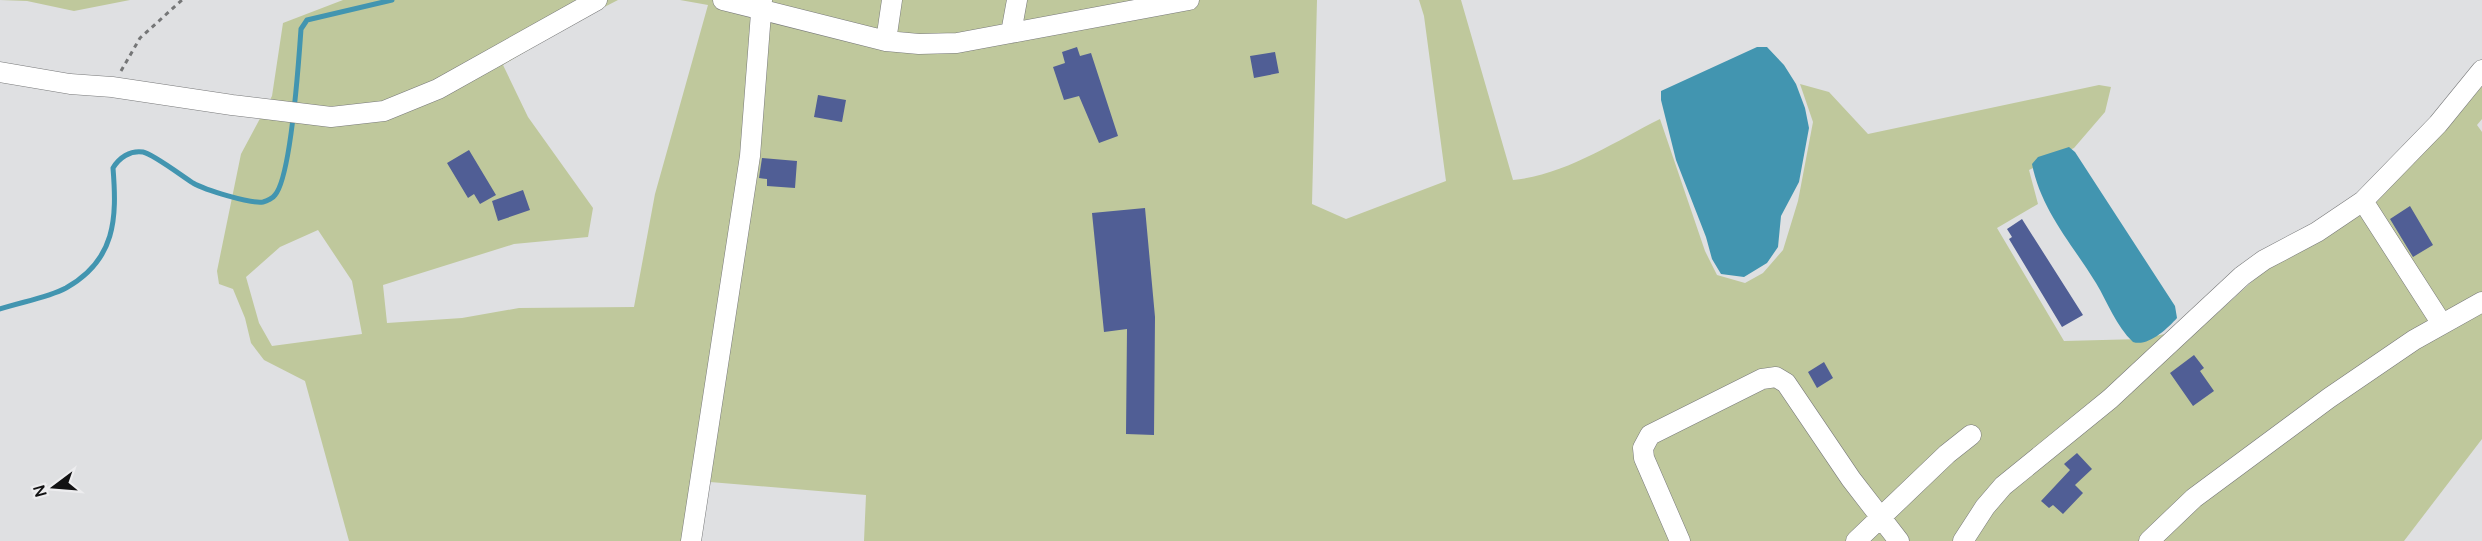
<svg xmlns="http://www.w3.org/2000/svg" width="2482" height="541" font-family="Manrope,sans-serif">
	<rect width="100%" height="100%" fill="#dfe0e2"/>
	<path fill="#bfc89c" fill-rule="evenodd" d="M0,0h130l-56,11 -47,-10z
		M343,0h275l-37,19 -78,46 25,52 65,91 -5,29 -74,7 -131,41 4,38 75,-5 57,-10 115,-1 21,-113 53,-189 -28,-5h637l-5,204 34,15 100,-38 -22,-165 -5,-16h42l52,180c52,-5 101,-38 147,-61l45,132 12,24 28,8 18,-10 20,-23 15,-49 15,-79 -13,-38 29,8 39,42 231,-49 12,2 -6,25 -31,36 -45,22 9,34 -41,24 67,113 77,-2 62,-13 64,-58 101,-57 64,-68 50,-62v38l-5,6 5,7v307l-78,102h-1540l2,-46 -156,-13 -9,59h-352l-44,-160 -41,-21 -13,-17 -6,-25 -12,-29 -14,-5 -2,-13 24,-117 31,-58 11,-73zM318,230l34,51 10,53 -90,12 -13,-23 -13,-46 34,-30z"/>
	<path fill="#4295b0" d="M1757,47h10l17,18 12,19 9,24 4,20 -10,54 -18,34 -3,31 -11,16 -23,14 -23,-3 -9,-15 -6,-22 -30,-77 -15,-60v-9z
		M2069,147l6,5 100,154 2,12c-10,11 -29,29 -44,24 -17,-16 -25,-39 -37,-59 -24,-39 -55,-73 -64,-119l6,-7z"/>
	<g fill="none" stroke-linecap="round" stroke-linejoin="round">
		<path stroke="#4295b0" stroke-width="5" d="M0,309c21,-7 47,-11 66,-21 50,-28 51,-70 47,-120 6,-10 17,-18 30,-16 10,2 39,24 50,31 12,7 58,21 70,19 4,-1 10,-4 12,-7 16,-18 24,-137 26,-166l6,-9 85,-20"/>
	</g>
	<path fill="#505e95" d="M1077,47l3,9 11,-3 27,83 -19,7 -20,-47 -15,4 -11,-33 12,-4 -3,-11z
		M1275,52l4,21 -25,5 -4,-22z
		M818,95l28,5 -4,22 -28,-5z
		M469,150l27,45 -16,9 -6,-10 -6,4 -21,-35z
		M762,158l35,3 -2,27 -28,-2v-7l-8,-1z
		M523,190l7,20 -32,11 -6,-20z
		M2410,206l23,39 -20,12 -23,-38z
		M1145,208l10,109 -1,118 -28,-1 1,-105 -23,3 -12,-119z
		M2022,219l61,96 -21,12 -53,-88 3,-2 -5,-8z
		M2194,355l10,13 -4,3 14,20 -21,15 -23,-33z
		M1824,362l9,16 -16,10 -9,-16z
		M2077,453l15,16 -17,16 8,8 -20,21 -10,-9 -4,3 -8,-7 29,-31 -6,-6z"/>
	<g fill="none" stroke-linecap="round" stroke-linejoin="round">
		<defs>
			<path id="minor" d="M723,0l163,41 33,3 38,-1 232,-43
				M1011,33l6,-33
				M886,41l6,-41
				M0,72l70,12 42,3 120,18 99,12 53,-6 54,-22 159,-89
				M2363,201l79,123
				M691,541l59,-385 12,-156
				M1680,541l-36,-83 -1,-10 7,-13 112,-56 14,-2 10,6 65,96 48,62
				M1856,541l91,-87 24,-19
				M1963,541l22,-34 18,-21 107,-87 132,-123 22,-16 53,-28 46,-31 75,-77 44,-54
				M2149,541l45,-43 135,-100 85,-58 68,-38"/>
		</defs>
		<use href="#minor" stroke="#78797a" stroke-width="21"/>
		<path stroke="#757677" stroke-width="3" stroke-dasharray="4.5 4.5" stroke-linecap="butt" d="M121,71l19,-33 42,-38"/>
		<use href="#minor" stroke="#fff" stroke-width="20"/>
	</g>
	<g transform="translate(54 487) rotate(254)" stroke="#ededef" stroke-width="4.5" paint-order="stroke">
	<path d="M0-4.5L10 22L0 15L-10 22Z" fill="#121213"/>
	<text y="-9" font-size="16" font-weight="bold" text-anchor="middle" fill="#121213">N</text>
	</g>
</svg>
